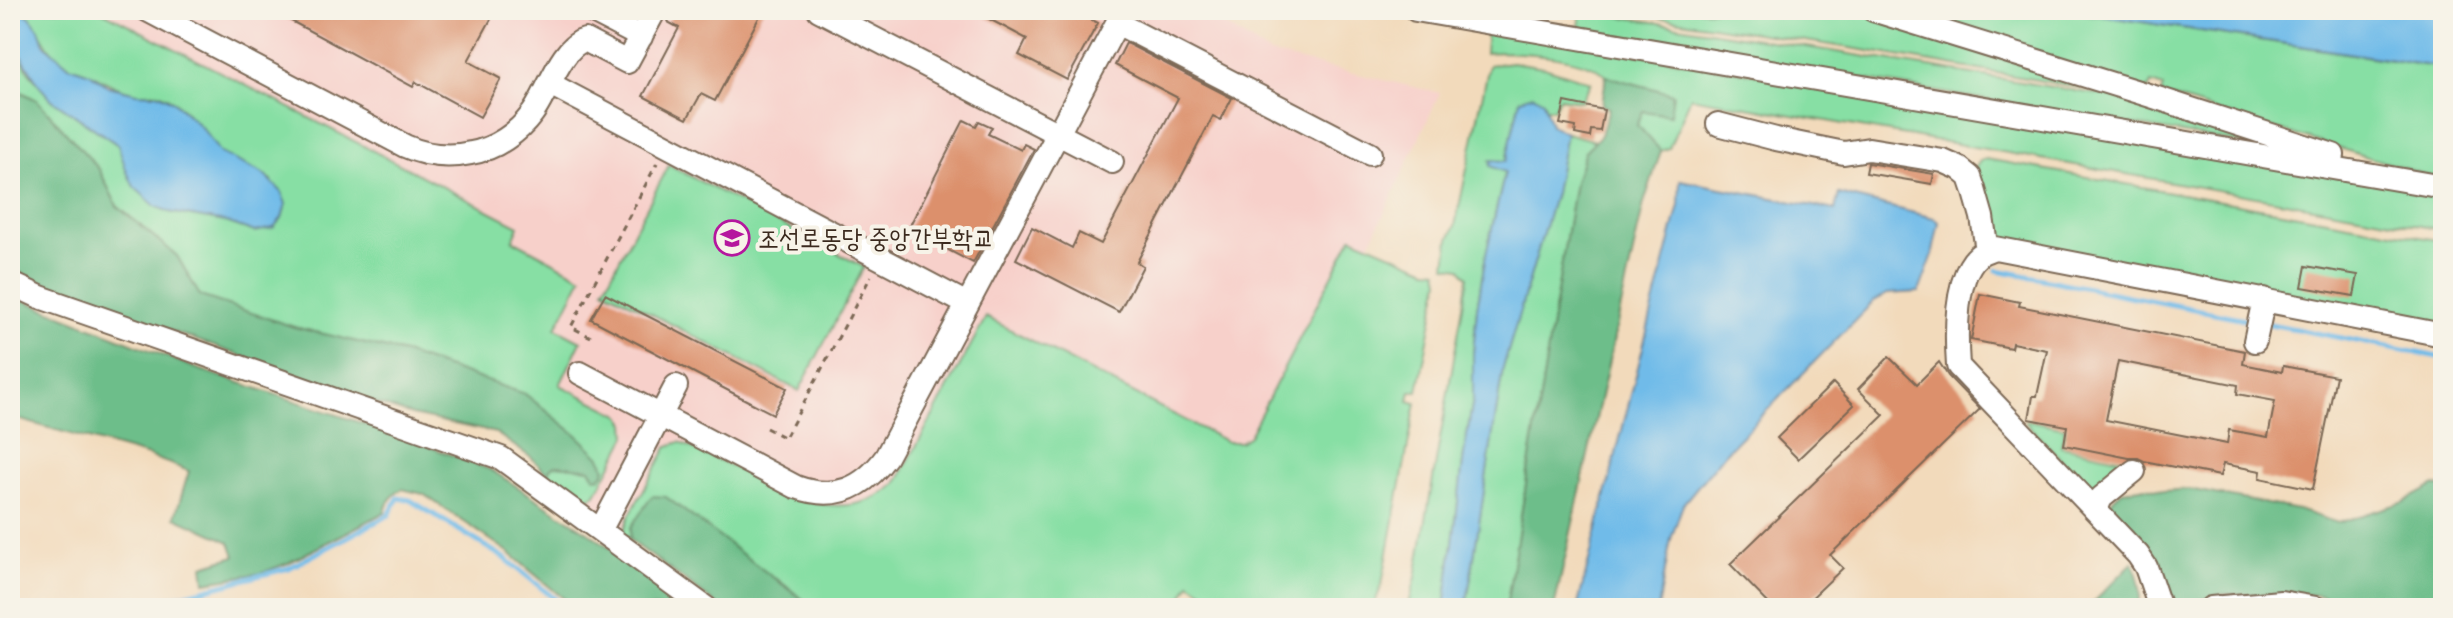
<svg xmlns="http://www.w3.org/2000/svg" width="2453" height="618" font-family="'Patrick Hand','Poor Story',sans-serif">
	<rect width="100%" height="100%" fill="#f7f3e8"/>
	<filter id="ink" filterUnits="userSpaceOnUse"><feTurbulence type="fractalNoise" baseFrequency=".0125" numOctaves="2"/><feDisplacementMap in="SourceGraphic" scale="16" xChannelSelector="R" yChannelSelector="G"/><feConvolveMatrix kernelMatrix="1 2 1 2 8 2 1 2 1" color-interpolation-filters="sRGB"/></filter>
	<filter id="wash" filterUnits="userSpaceOnUse"><feTurbulence type="fractalNoise" baseFrequency=".006" numOctaves="4" result="noise"/><feDisplacementMap in="SourceGraphic" scale="32" xChannelSelector="R" yChannelSelector="G"/><feGaussianBlur stdDeviation="1.8" result="paint"/><feColorMatrix in="noise" values="0 0 0 0 0 0 0 0 0 0 0 0 0 0 0 0 0 1.4 0 .05"/><feComposite in="paint" operator="in"/></filter>
	<g filter="url(#wash)">
		<rect width="100%" height="100%" fill="#f2dabb"/>
		<path fill="#f7d0ca" d="M10,10h1192l68,44 170,39 -126,271 -72,118 -353,26 -259,32 -126,-113 -494,-259z"/>
		<path fill="#87dfa4" stroke="#618461" stroke-width="2" d="M20,10h80l419,216 -6,14 69,37 -26,51 25,13 -21,44 60,30 6,8 1,13 -31,58 -6,4 -11,1 -30,-23v-6l4,-4 5,-1 32,4 9,8 -74,-83 -121,-41 -110,-26 -94,-31 -23,-40 -60,-50 -18,-37 -62,-69 -27,-14v-49l19,35 22,27 67,46 51,67 57,10 29,10 17,-51c-17,-13 -41,-18 -54,-30 -17,-18 -33,-47 -57,-57 -8,-3 -16,0 -24,-1 -19,-3 -30,-11 -46,-19 -7,-4 -16,-5 -23,-9 -27,-16 -24,-39 -48,-55z
			M1538,10h42l521,85 24,-3 198,65 -744,-126 1,-15z
			M1612,10h239l14,2 236,79 -232,-40z
			M1884,10h178l381,58v112l-282,-86 2,-7 -12,-4 -3,7z
			M1487,28l956,164v38l-752,-133 -22,51 -8,3 -25,-26 6,-14 31,-17 -67,-18c-15,-20 -96,-26 -121,-23z
			M1512,62l32,5 47,15 -10,19 -22,-3 -5,11 -8,-1 -3,-7 -23,-2 -14,63 -15,-1 14,11 -19,82 -9,54 -4,46v45l-9,55 -19,154h-37l8,-31 52,-300 -7,-9 -15,-2 3,-27 6,-13 34,-161z
			M1566,133l29,8 -10,10 -10,31 -69,426h-40l37,-240 52,-175z
			M1986,159l457,82v89l-448,-87 -23,-70 8,-12z
			M669,165l195,102 -65,124 -195,-102z
			M1352,237l75,32 11,1 2,10 -22,111h-7l-2,10 7,2 -34,181 -9,24h-145l-38,-25 -9,16 13,9h-380l-37,-29 -147,-39 -7,-7 6,-17 39,-70 12,-4 127,59c32,9 63,5 89,-17l90,-167 241,125h13l9,-6z
			M2027,420l38,8 -4,18 66,14 -15,17 -21,13 -66,-68z"/>
		<path fill="#6dbe8a" stroke="#547454" stroke-width="2" d="M1606,76l67,18 -3,21 -27,-4 -6,14 24,26 -17,52 -90,405h-48l69,-426 10,-31 16,-16 8,-27 -7,-3z
			M10,86l27,14 62,69 18,37 60,50 23,40 94,31 110,26 121,41 52,41 23,22 5,10 -1,6 -5,5 -4,-1 -5,-8 -32,-4 -5,1 -4,4v6l-16,-17 -37,-26 -84,-18 -50,-16 -247,-88 -105,-42z
			M10,295l185,73 209,69 87,33 100,64 100,74h-116l-68,-57 -84,-57 -21,-5c-10,7 -14,11 -17,23l-97,51 -27,10 -56,9 -2,-16 32,-10 -5,-14 -55,-25 14,-46 -40,-15 -139,-39z
			M2435,485l8,3v120h-78l-48,-13 -94,-1 -38,10h-9l-9,-9 -8,-23 -51,-62 5,-11 9,-8 24,-4 18,4 25,-2 109,21 40,13 66,-21z
			M652,496l14,1 148,111h-92l-92,-68 1,-13z
			M2133,562c5,15 12,33 2,46h-47z"/>
		<path fill="#70bbe9" stroke="#567284" stroke-width="2" d="M10,10h10l10,7 9,12 5,15 25,22 21,7 18,13 29,7 23,1 13,7 30,28 17,24 42,20 19,18 5,13 -4,14 -9,10 -18,4 -29,-10 -57,-10 -14,-6 -21,-19 -8,-17 -8,-25 -67,-46 -10,-11 -31,-51z
			M2062,10h381v58l-49,-8z
			M1533,95l10,6 8,24 15,8 -11,60 -52,175 -37,240h-21l19,-154 9,-55v-45l4,-46 9,-54 19,-82 -15,-6 1,-6 15,1 14,-62z
			M1680,180l155,30 4,-16 95,24 5,4 -7,35 -13,35 -32,2 -13,7 -149,152 -42,51 -12,35 -13,69h-81l102,-403z"/>
		<g fill="none" stroke-linecap="round" stroke-linejoin="round">
			<path stroke="#70bbe9" stroke-width="5" d="M1997,270l258,51
				M2265,323l178,35
				M132,608l157,-40 100,-53 9,-17 12,2 96,59 60,49"/>
		</g>
		<g id="blocks">
			<path fill="#dc906c" fill-rule="evenodd" d="M271,10h225l-28,51 33,18 -21,38 -64,-35 -3,5z
				M674,10h89l-48,91 -14,-7 -14,25 -44,-23 36,-68 -11,-6z
				M972,10h101l25,13 -31,57 -48,-25 8,-16z
				M1126,43l106,55 -11,22 -8,-4 -76,146 6,4 -24,46 -103,-53 16,-32 40,21 7,-15 22,11 77,-146 -63,-33z
				M1565,102l39,8 -4,21 -9,-1 -1,7 -15,-3 1,-7 -16,-3z
				M964,120l12,6 3,-5 13,6 -4,7 33,16 3,-6 10,5 -61,114 -65,-34z
				M1868,163l66,11 -2,10 -66,-11z
				M2306,266l52,9 -4,21 -52,-9z
				M605,294l182,94 -14,26 -182,-95z
				M1980,294l40,8 -1,4 226,45 -2,13 39,8 1,-6 53,10 -23,113 -53,-11 1,-7 -38,-7 -3,12 -76,-15 -6,-3h-9l-65,-13 3,-19 -38,-7 4,-23h4l10,-46 -35,-7 -1,5 -40,-8zM2118,361l120,24 -1,9 38,7 -7,36 -39,-7 -2,14 -121,-24z
				M1889,357l28,27 22,-22 9,14 32,33 -150,146 13,13 -42,40h-28l-43,-44 154,-149 -26,-26z
				M1833,383l21,22 -56,54 -21,-21z"/>
		</g>
	</g>
	<g filter="url(#ink)">
		<use href="#blocks" fill-opacity="0" stroke="#7b6855" stroke-width="2"/>
		<g fill="none" stroke-linecap="round" stroke-linejoin="round">
			<defs>
				<path id="minor" d="M147,10l258,136c22,10 43,12 66,7 24,-4 47,-20 61,-39 15,-19 29,-68 53,-74l42,22 28,-52
					M589,10l52,27
					M819,10l293,152
					M1416,10l1027,177
					M1873,10l278,86 182,59
					M550,84l417,220
					M1718,124l58,15 68,14 25,-4 74,12 16,7 11,9 4,12 8,28 5,34
					M10,283l30,14 461,161 205,150
					M2255,341l9,-42
					M580,373l216,114c39,14 67,2 90,-30l231,-434 253,131
					M2096,510l5,-12 33,-27
					M601,529l75,-143
					M2160,608l-14,-41 -8,-12 -180,-189c-2,-29 -4,-89 20,-110 4,-4 11,-6 17,-8l448,87
					M2211,608l70,-6 35,6"/>
			</defs>
			<use href="#minor" stroke="#7b6855" stroke-width="26"/>
			<path stroke="#7b6855" stroke-width="3" stroke-dasharray="6 6" stroke-linecap="butt" d="M591,337l-20,-10 86,-164
				M766,428l19,10 86,-162"/>
			<use href="#minor" stroke="#fff" stroke-width="22"/>
		</g>
	</g>
	<defs>
		<symbol id="university-ring" viewBox="-11 -11 22 22"><circle r="9.5" fill="#f7f3e8" stroke="#b5179e" stroke-width="1.5"/><path d="M0-5L7-2L0 1L-7-2ZM-4 1L0 2.5L4 1V4Q0 6-4 4Z" fill="#b5179e"/></symbol>
	</defs>
	<g fill-rule="evenodd">
		<use href="#university-ring" x="712" y="218" width="40" height="40"/>
	</g>
	<g text-anchor="middle" stroke-width="8" stroke-linejoin="round" paint-order="stroke">
		<g font-size="26" fill="#3b2a1e" stroke="#f7f3e8" text-anchor="start">
			<text x="758" y="247">조선로동당 중앙간부학교</text>
		</g>
	</g>
	<rect width="2453" height="618" fill="none" stroke="#f7f3e8" stroke-width="40"/>
</svg>
